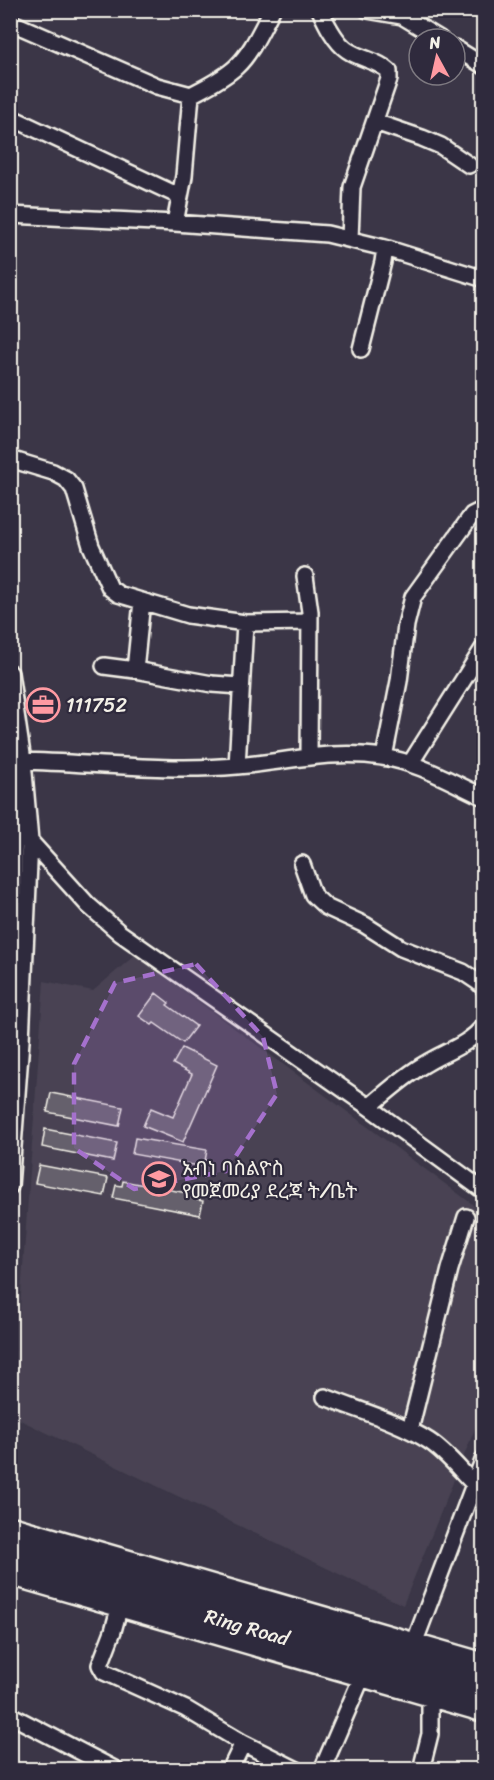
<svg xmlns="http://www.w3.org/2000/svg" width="494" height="1780" font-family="Sriracha,'Noto Sans Ethiopic',sans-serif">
	<rect width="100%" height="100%" fill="#3b3647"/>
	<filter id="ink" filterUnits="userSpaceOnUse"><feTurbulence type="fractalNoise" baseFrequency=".0167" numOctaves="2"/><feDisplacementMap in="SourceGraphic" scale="12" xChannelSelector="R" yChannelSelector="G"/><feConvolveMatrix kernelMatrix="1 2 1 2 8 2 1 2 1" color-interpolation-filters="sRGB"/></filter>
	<g filter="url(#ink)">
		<path fill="#484352" d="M135,955l336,248 12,13v193l-80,196 -391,-189 32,-435 49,10z"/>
		<path fill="#65616c" stroke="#f4f1e8" stroke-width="1.5" d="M156,993l13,10 -2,2 29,21 -13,17 -29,-20 -2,2 -13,-9z
			M182,1048l35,17 -34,77 -40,-16 8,-18 22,9 19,-43 -19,-10z
			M51,1093l72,14 -4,19 -72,-14z
			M45,1129l72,14 -4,18 -71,-14z
			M135,1138l72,12 -3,17 -72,-13z
			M39,1165l69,13 -4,18 -69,-13z
			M123,1181l75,14 -1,5 6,1 -3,14 -87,-17 3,-13 6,1z"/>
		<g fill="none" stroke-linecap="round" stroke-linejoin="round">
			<defs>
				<path id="minor" d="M320,10c6,13 15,32 27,40 13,9 30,10 42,21v8l-37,108 -2,52
					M367,10l35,6 38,23
					M402,16l18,-6
					M10,22l147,64 34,9
					M455,48l29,18
					M10,117l169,79
					M375,122l47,16 19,8 28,19
					M10,215l165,8 152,11 58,14 99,31
					M175,223l9,-47 7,-81c15,-8 32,-16 45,-28 16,-15 25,-37 36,-57
					M361,349l22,-87 2,-14
					M10,459l43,13 13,7 8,10 17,57 19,42 8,6 70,21 57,8 65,-1
					M305,576l5,36 -1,144
					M104,666l31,4 7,-69
					M135,670l77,14 29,2
					M10,673l13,88 7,80 -9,200 -11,145
					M384,757l15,-76 7,-56 7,-28 59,-82 8,-4 4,1
					M23,761c71,2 143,11 214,5 48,-4 96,-17 145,-9 36,5 69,25 102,40
					M410,764l74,-117
					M237,766l8,-143
					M10,787l5,50 -5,115
					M10,833l5,4 15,4 58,64 32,28 249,174 115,84
					M302,864l11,31 13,12 39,18 36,23 62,24 15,10 6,6
					M369,1107c18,-15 35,-31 56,-43 21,-13 42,-18 59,-38
					M325,1397c35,14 73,24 104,44 17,11 30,28 44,42
					M410,1430l40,-161 16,-52
					M10,1524l474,137
					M10,1577l474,137
					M119,1609l-6,22 -13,34 4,7 82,37 57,34 54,27
					M412,1649l72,-191
					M10,1715l106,55
					M230,1770l13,-27
					M322,1770l39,-91
					M421,1770l9,-36v-36"/>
				<path id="highway" d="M10,1542l474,136
					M10,1559l474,137"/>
			</defs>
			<use href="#minor" stroke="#f4f1e8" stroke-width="20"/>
			<use href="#highway" stroke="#f4f1e8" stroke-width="27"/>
			<use href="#minor" stroke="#2f2a3d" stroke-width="15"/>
			<use href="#highway" stroke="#2f2a3d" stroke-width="22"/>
		</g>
	</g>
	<path fill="#a571cd" fill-opacity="0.2" stroke="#a571cd" stroke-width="4.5" stroke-dasharray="12 8" stroke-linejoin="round" d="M196,964l67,73 14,57 -51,77 -92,18 -60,-41v-84l41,-81z"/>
	<defs>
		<symbol id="office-ring" viewBox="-11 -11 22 22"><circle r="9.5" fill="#2f2a3d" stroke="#ff9aa2" stroke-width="1.5"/><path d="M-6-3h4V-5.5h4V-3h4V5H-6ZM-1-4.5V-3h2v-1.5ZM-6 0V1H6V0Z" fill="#ff9aa2"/></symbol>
		<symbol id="school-ring" viewBox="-11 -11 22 22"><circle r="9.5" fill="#2f2a3d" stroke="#ff9aa2" stroke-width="1.5"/><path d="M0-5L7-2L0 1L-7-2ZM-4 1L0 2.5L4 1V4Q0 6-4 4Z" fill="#ff9aa2"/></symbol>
	</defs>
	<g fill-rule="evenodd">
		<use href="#office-ring" x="24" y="686" width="38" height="38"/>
		<use href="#school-ring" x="140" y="1160" width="38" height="38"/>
	</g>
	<g text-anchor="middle" stroke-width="4.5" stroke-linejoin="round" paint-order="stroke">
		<g font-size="20" fill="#f4f1e8" stroke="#2f2a3d" text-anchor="start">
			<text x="66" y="712">111752</text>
			<text x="182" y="1175">አብነ ባስልዮስ<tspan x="182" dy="23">የመጀመሪያ ደረጃ ት/ቤት</tspan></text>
		</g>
		<g font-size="20" fill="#f4f1e8" stroke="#2f2a3d">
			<text transform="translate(247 1627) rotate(16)" y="7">Ring Road</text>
		</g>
	</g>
	<rect width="494" height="1780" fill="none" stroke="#2f2a3d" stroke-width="36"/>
	<rect x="18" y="18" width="458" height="1744" fill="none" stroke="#f4f1e8" stroke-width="2" filter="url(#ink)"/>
	<g transform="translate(437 57) rotate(352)"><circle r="28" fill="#2f2a3d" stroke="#7e7a81" stroke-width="1.5"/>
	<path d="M0-4.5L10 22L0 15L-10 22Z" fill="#ff9aa2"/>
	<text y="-9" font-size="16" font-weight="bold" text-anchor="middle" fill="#f4f1e8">N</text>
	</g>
</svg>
